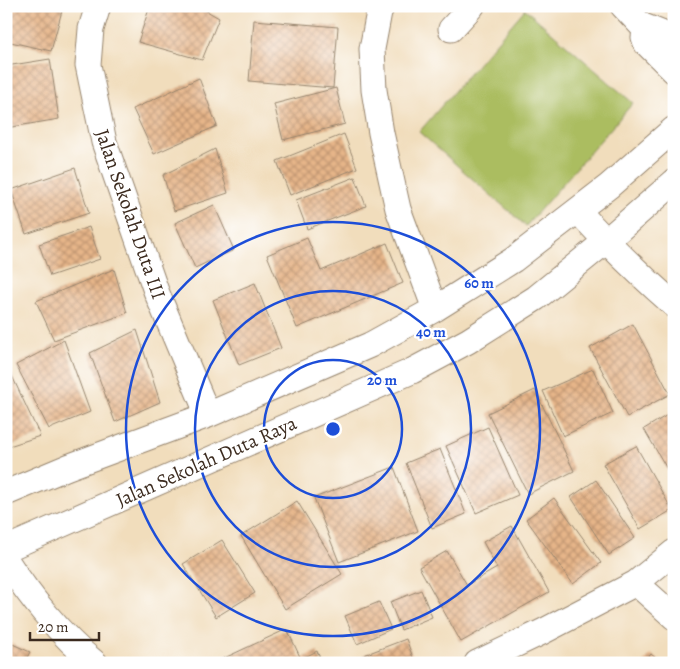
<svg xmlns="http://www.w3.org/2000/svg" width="680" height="669" font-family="Alegreya,serif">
	<defs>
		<pattern id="building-cross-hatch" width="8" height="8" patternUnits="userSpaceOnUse" patternTransform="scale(1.25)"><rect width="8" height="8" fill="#e6b589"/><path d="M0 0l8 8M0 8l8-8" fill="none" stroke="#bc936f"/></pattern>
	</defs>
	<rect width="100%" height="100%" fill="#fff"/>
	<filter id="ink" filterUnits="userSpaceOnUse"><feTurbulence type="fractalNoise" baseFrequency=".02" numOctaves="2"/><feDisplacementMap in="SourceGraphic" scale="10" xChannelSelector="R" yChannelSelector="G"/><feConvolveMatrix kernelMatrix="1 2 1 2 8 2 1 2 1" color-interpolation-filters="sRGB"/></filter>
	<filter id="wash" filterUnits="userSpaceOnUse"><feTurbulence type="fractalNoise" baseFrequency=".0096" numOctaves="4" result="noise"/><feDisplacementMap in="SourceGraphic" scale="20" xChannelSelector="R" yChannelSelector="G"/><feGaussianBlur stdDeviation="1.12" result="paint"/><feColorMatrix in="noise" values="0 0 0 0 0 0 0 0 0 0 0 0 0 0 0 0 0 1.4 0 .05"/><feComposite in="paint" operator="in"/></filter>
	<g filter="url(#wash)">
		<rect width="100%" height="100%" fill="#f1ddbc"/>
		<path fill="#abbd60" stroke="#73743f" d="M525,9l108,94 -107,123 -107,-94z"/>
		<g id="blocks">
			<path fill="url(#building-cross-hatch)" d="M6,6l57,1 -12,44 -45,-10z
				M150,6h48l21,12 -17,42 -64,-18z
				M254,20l84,7 -5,61 -84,-7z
				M50,59l9,60 -53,9v-62z
				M199,78l18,48 -63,28 -21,-45z
				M336,88l9,36 -62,16 -9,-36z
				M344,134l13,34 -67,27 -13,-34z
				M215,149l13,44 -54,18 -11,-36z
				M75,168l14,45 -63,21 -15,-44z
				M355,177l11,29 -59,23 -11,-29z
				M214,205l20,45 -39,18 -20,-45z
				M89,227l11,32 -50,17 -11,-32z
				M307,238l14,33 66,-28 16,40 -106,45 -30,-73z
				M114,269l13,44 -73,27 -18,-39z
				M255,283l26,65 -42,17 -26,-65z
				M633,324l37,70 -43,23 -37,-69z
				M137,330l23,72 -45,20 -25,-69z
				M64,340l26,72 -41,17 -33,-64z
				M6,363l34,73 -34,11z
				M593,369l20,44 -50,23 -20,-45z
				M535,390l39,81 -46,23 -40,-81z
				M674,411v70l-30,-52z
				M488,427l30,68 -42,18 -30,-67z
				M636,446l36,64 -32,19 -37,-65z
				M440,449l26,65 -34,14 -26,-65z
				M394,467l24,64 -79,31 -25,-64z
				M596,480l39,58 -26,17 -38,-58z
				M554,498l47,65 -28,21 -47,-65z
				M297,501l45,73 -57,35 -44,-73z
				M512,526l37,66 -88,50 -42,-75 28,-16 20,34 30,-17 -14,-26z
				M222,540l33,53 -39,24 -33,-53z
				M421,590l11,27 -31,13 -11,-28z
				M379,602l12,27 -34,15 -12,-28z
				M287,629l14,30 16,-8 5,12h-104v-2z
				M406,639l9,24h-48l-3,-8z
				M6,641l24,11 -6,11h-18z
				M651,654l11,9h-19z"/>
		</g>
	</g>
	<g filter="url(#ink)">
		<use href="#blocks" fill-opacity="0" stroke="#96846d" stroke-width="1"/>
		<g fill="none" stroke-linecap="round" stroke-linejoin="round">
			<defs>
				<path id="minor" d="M98,6l-7,23 -3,36 16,77 52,149 52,124
					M382,6l-3,6 -7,37 2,41 7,43 17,76 37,100
					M623,6l18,19 20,8 13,14
					M451,29l21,-23
					M644,37l2,6 28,28
					M578,211c30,33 62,64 96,94
					M6,493l62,-26 140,-52 162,-70 65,-36 78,-49 96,-74 65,-57
					M6,549l406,-178 56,-30 68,-43 70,-57 68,-59
					M6,560c23,36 55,76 89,103
					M636,583l38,34
					M477,663l65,-31 94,-49 38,-31"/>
			</defs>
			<use href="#minor" stroke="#96846d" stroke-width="27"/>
			<use href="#minor" stroke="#fff" stroke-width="25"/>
		</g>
	</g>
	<g fill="none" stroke="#1d4ed8" stroke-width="2.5">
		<circle cx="333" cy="429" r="69"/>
		<circle cx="333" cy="429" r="138"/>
		<circle cx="333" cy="429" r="207"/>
	</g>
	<g text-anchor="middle" stroke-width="4.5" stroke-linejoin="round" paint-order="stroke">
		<g font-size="20" fill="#3b2a1e" stroke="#fff">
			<text transform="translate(131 214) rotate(71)" y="7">Jalan Sekolah Duta III</text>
			<text transform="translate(206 461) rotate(-24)" y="7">Jalan Sekolah Duta Raya</text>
		</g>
	</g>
	<circle cx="333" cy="429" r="8" fill="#1d4ed8" stroke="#fff" stroke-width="2.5"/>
	<g font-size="15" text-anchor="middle" font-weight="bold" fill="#1d4ed8" stroke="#fff" stroke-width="4.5" stroke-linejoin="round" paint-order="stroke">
		<text x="479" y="288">60 m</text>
		<text x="431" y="337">40 m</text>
		<text x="382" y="385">20 m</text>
	</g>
	<rect width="680" height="669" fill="none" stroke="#fff" stroke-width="25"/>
	<path d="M30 632v8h69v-8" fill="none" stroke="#3b2a1e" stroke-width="2.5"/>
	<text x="38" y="632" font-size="15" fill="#3b2a1e" stroke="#ffffff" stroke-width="4" paint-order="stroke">20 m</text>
</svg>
